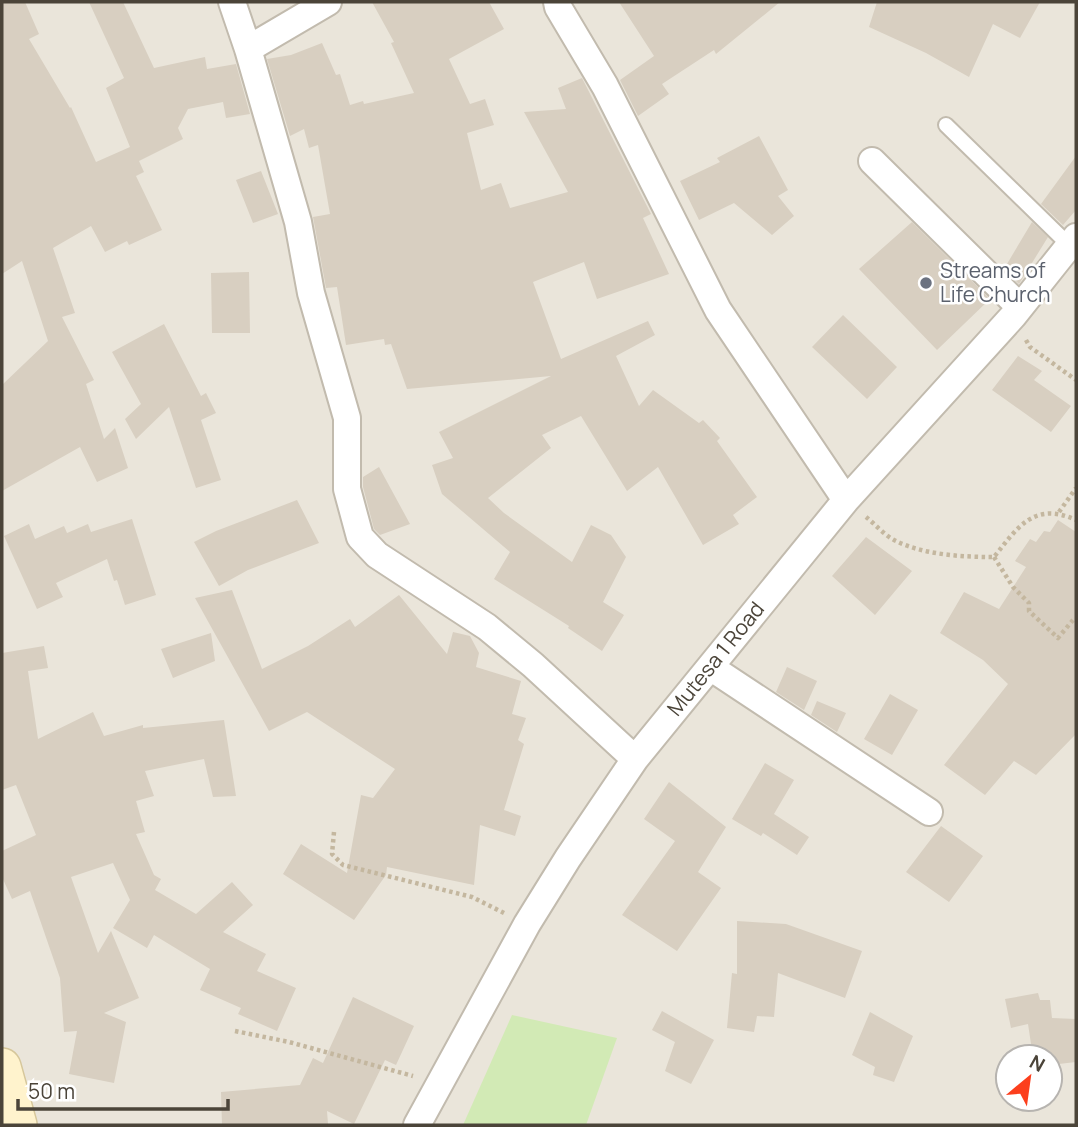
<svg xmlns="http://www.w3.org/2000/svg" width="1078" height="1127" font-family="Manrope,sans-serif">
	<rect width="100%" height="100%" fill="#f6f3ec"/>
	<path fill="#eae5da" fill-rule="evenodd" d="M2,2h1074v1123h-1074zM1008,1057h42v42h-42z"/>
	<path fill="#d2eab5" d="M512,1015l105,23 -31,87h-123z"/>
	<path fill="#d8cfc1" d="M2,2h23l14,32 -10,5 41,69 1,-1 25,55 34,-15 -24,-59 18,-10 -35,-76h34l31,66 51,-11 2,12 29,-5 14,50 -24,4 -3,-16 -35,7 -10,19 5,11 -44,22 5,11 -8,4 26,54 -33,15 -2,-4 -22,11 -14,-26 -38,22 22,65 -13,4 32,63 -8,4 18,55 11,-11 13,40 -31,14 -17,-35 -78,44v-106l46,-44 -26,-80 -20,13z
		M372,2h117l15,27 -55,30 21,45 15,-5 9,26 -27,8 14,57 20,-7 9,25 58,-16 -44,-80 42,-3 -8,-21 24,-10 69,136 -8,4 26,56 -72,25 -13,-37 -51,20 28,77 87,-38 7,14 -39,21 23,50 14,-16 46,33 4,-3 17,18 -3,3 40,56 -24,18 6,9 -36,21 -45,-78 -31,24 -46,-75 -39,19 9,13 -63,50 16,15 68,49 19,-37 20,10 15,22 -23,45 21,13 -22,36 -34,-23 1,-2 -75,-47 16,-27 -68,-58 -10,-29 21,-7 -14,-26 112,-56 -144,13 -16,-45 -6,1 -1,-6 -38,6 -9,-58 -11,1 -13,-71 17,-3 -12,-69 -9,3 -5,-19 -14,7 -23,-77 24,-4 31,-12 14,32 4,-1 10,31 13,-4 1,3 50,-11 -23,-50 3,-1z
		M619,2h161l-64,52 -2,-4 -52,34 7,10 -31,22 -18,-36 34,-24z
		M877,2h163l-20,36 -27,-14 -24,53 -43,-24 -57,-26z
		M759,136l29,54 -10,6 16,20 -22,19 -38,-32 -35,17 -19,-39 40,-19 -3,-4z
		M1076,156v54l-13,15 -22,-21z
		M261,171l17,43 -25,9 -17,-43z
		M912,222l78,77 -53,51 -78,-81z
		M1032,222l16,15 -29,47 -15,-15z
		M249,272l1,61h-38l-1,-60z
		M843,315l54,52 -30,32 -55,-52z
		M164,324l37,72 5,-3 10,20 -15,7 20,60 -25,8 -27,-81 -33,32 -11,-20 16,-15 -29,-52z
		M1018,356l24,15 -8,9 37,26 -20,26 -59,-42z
		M379,467l31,57 -30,11 -6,-6 -11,-42v-10z
		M297,500l22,43 -71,27 -29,16 -25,-44 22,-11z
		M132,519l24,76 -31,10 -8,-25 -3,1 -7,-22 -51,24 7,14 -26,12 -33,-73 25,-12 6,15 29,-13 3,7 21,-9 3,8z
		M1058,520l18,12v202l-40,41 -22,-14 -29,34 -41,-30 64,-81 -25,-24 -43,-27 24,-41 35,17 27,-42 -11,-6 15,-22 6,3 8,-11 6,1z
		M866,537l46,34 -37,44 -43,-39z
		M232,590l30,79 46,-23 42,-27 5,8 44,-32 48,59 6,-22 17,4 9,17 -3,14 45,14 -9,33 14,4 -8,22 6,4 -20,66 17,6 -6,20 -35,-11 -6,60 -87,-18 -1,8 -32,45 -71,-46 18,-30 46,29 14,-78 12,3 22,-29 -88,-57 -38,19 -74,-133z
		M211,633l4,28 -42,17 -12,-29z
		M44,646l4,22 -20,3 10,68 55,-27 11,24 39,-11v3l81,-8 12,76 -23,1 -9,-38 -59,12 9,25 -18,5 9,31 -9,2 18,41 7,4 -6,11 41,24 36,-32 21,23 -30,27 43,22 -9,17 39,17 -19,43 -39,-17 3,-6 -41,-18 10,-21 -56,-34 -7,13 -34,-20 17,-28 -17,-37 -42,14 27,76 13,-22 28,67 -35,15 22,9 -12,61 -45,-9 8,-43 -13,1 -4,-54 -30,-87 -18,8 -10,-22v-26l34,-16 -20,-50 -14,5v-137z
		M787,667l30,14 -13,29 -28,-18z
		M890,694l28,16 -26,45 -28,-16z
		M817,701l29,12 -9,19 -26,-17z
		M765,763l29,17 -20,34 35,23 -12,18 -34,-22 -2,3 -29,-17z
		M669,782l57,45 -28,45 23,16 -44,63 -55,-36 53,-74 -31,-22z
		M941,826l42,30 -34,46 -43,-30z
		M737,921l49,3 76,27 -17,47 -67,-25 -4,44 -17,-1 -3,16 -27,-4 5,-55 5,1z
		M1038,993l2,7h10l2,18 24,1v43l-26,3v-8h-17l-5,-33 -17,4 -6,-29z
		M353,997l61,29 -18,39 -11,-5 -31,64 -27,-13 1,13 -106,1 -1,-33 79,-7 13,-27 10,5z
		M662,1011l52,29 -23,44 -26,-13 10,-29 -23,-12z
		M870,1012l43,24 -19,46 -21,-7 2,-8 -23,-12z"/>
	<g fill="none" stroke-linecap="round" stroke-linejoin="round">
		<defs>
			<path id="lane" d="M946,125l123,120"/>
			<path id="street" d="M232,2l16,47 50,173 13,71 36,125v71l13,48 17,18 110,72 46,38 102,94
				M557,2l1,5 47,79 113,224 128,190
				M248,49l80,-47
				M872,161l148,146
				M710,667l219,145
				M417,1125l110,-201 41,-66 67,-99 211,-259 168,-185 62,-78"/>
			<path id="secondary" d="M2,1067l16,58"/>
		</defs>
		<use href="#lane" stroke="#c2bbae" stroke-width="18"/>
		<use href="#street" stroke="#c2bbae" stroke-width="30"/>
		<use href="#secondary" stroke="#d6c79b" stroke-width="40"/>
		<path stroke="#c4b79f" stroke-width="4.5" stroke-dasharray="3.5 3.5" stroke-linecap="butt" d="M1026,340l4,7 46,33
			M1059,512l17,-24
			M866,517c9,7 19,19 30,24 28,14 67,16 98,16 24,-30 40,-56 82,-37
			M994,557l19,30 16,16v8l29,27 15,-18
			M334,832l-2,22 11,11 129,32 32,16
			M235,1031l54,11 124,34"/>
		<use href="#lane" stroke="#fff" stroke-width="14"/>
		<use href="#street" stroke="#fff" stroke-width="26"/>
		<use href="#secondary" stroke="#fff3cd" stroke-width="37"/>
	</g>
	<circle fill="#6b7280" stroke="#fff" stroke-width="2.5" cx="926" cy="283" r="7"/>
	<g text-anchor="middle" stroke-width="5" stroke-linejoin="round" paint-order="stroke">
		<g font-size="21" fill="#5b616d" stroke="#fff" text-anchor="start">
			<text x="940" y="278">Streams of<tspan x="940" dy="24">Life Church</tspan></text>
		</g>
		<g font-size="21" fill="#4b4439" stroke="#fff">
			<text transform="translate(716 659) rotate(-51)" y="7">Mutesa 1 Road</text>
		</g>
	</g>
	<rect width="1078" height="1127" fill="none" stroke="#4b4439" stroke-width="7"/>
	<g transform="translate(1029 1078) rotate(29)"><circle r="33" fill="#ffffff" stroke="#b7b4b0" stroke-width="2"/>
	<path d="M0-5L12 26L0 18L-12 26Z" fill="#fc3f1d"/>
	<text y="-10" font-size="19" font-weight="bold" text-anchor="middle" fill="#4b4439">N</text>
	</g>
	<path d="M18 1099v10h210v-10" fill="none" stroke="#4b4439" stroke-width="3.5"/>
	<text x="28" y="1099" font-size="21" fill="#4b4439" stroke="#ffffff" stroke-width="5" paint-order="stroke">50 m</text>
</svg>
